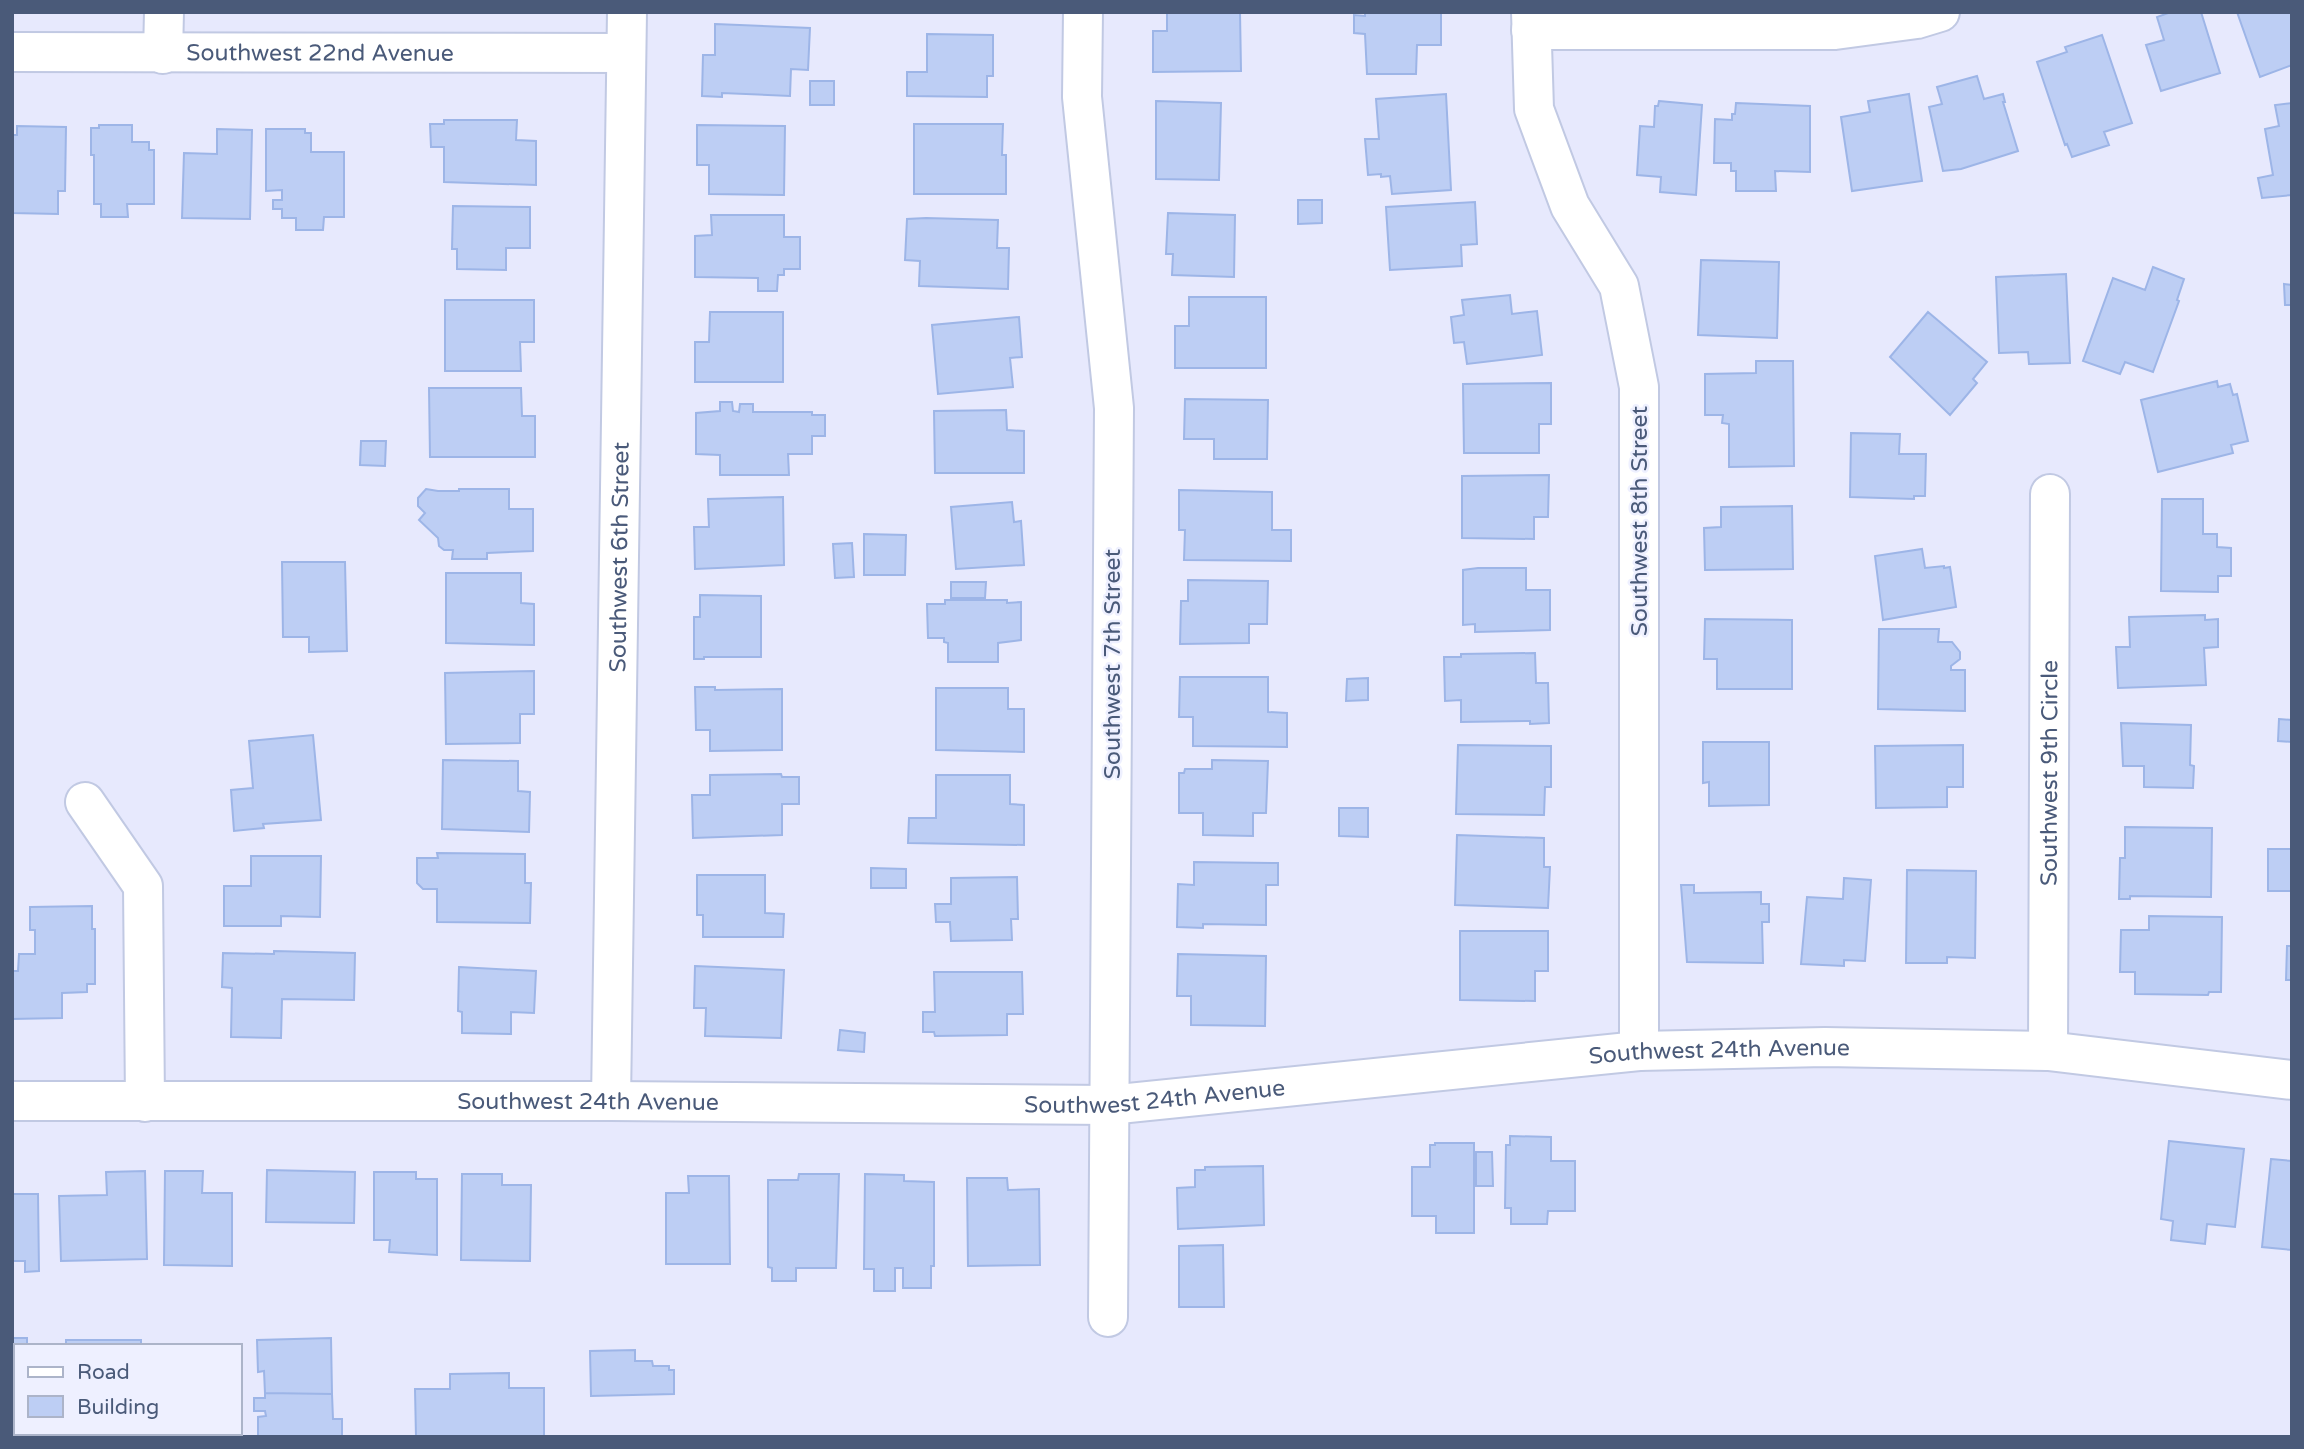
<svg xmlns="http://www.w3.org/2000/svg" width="2304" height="1449" font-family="'Varela Round',sans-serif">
	<rect width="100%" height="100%" fill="#e7e9fd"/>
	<path fill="#bdcef4" stroke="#9db5e7" stroke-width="2" d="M1167,12h73l1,59 -88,1v-41h14z
		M1365,12h76v33h-24l-1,29h-49l-2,-40 -11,-1v-18l11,1z
		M2171,12h30l19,61 -59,18 -15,-46 18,-5 -7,-23z
		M2237,12h55v53l-32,12z
		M715,24l95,4 -2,42 -17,-1 -1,27 -68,-3v4l-20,-1 1,-41h12z
		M927,34l66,1v41h-6v21l-80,-1v-24h20z
		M2102,35l30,88 -28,9 5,13 -37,12 -5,-13 -2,1 -28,-83 30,-10 -2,-5z
		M1977,76l7,23 19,-5 2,8h-2l15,49 -57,18 -18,2 -14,-64 13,-3 -5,-17z
		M810,81h24v24h-24z
		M1446,94l5,96 -59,4 -2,-18 -9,1v-3l-13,1 -3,-36h14l-3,-40z
		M1909,94l13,87 -70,10 -11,-74 29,-5 -2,-11z
		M1156,101l65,2 -2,77 -63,-1z
		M1659,101l43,4 -6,90 -36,-3 1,-15 -24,-2 3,-49 14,1 1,-21h3z
		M1736,103l74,3v66l-35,-1 1,20h-40v-20h-5v-8h-17l1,-44 17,1v-6h3z
		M2292,103v92l-30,3 -4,-20 15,-3 -8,-46 14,-3 -4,-21z
		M444,120h73l-1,20 20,1v44l-92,-3v-35h-13l-1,-23h14z
		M914,124h89l-1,31h4v39h-92z
		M99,125h33v17h17v8h5v54h-27l1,13h-27v-13h-7v-49h-3v-27h8z
		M697,125l88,1 -1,69 -75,-1v-29h-12z
		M17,126l49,1 -1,64h-7v23l-46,-1v-78h5z
		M217,129l35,1 -2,89 -68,-1 2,-65 33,1z
		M266,129h39v4h6v19h33v65h-20l-1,13h-27v-12h-14v-9h-9v-9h9v-10l-16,1z
		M1298,200h24v23l-24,1z
		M1475,202l2,42 -16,1 1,21 -72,4 -4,-63z
		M453,206l77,1v41h-24v22l-49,-1v-20h-5z
		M1168,213l67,2 -1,62 -62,-2 1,-21h-7z
		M711,215h73v22h16v32h-16v6h-6l-1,16h-19v-13l-63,-1v-41l17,-1z
		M926,218l72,2 -1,28h12l-1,41 -89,-3 1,-25 -15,-1 2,-41z
		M1701,260l78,2 -2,76 -79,-3z
		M2153,267l31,12 -7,21 2,1 -26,71 -28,-10 -5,12 -37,-13 30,-83 32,12z
		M2066,274l4,89 -41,1 -1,-12 -29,1 -3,-76z
		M2284,284l8,1v20h-7z
		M1510,295l2,19 25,-3 5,44 -75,9 -3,-22 -10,1 -3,-26 13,-2 -2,-15z
		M1189,297h77v71h-91v-42h14z
		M445,300h89v42h-14l1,29h-76z
		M710,312h73v70h-88v-40h14z
		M1928,312l59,50 -14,17 4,4 -27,32 -60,-58z
		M1019,317l3,40 -12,1 3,29 -75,7 -6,-69z
		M1756,361h37l1,105 -65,1v-43l-7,-1 1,-8h-18v-41l51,-1z
		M2217,381l1,6 12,-3 3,11 4,-1 11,47 -17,4 2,8 -75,19 -17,-72z
		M1551,383v41h-12v29h-75l-1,-69z
		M429,388h92l1,28h13v41h-105z
		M1185,399l83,1 -1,59h-53v-20h-30z
		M720,402h12l1,9 6,1 1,-8h13v8h59v3h13v21h-13v18h-24l1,21h-69v-20l-24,-1v-41l24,-2z
		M1006,410l1,20 17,1v42h-89l-1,-62z
		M1851,433l49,1 -1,20h27l-1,42h-11v3l-64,-2z
		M361,441h25l-1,25 -25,-1z
		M1549,475l-1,42h-14v22l-72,-1v-62z
		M426,489l12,2h21v-2h50v20h24v42l-46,2v6h-35l1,-9h-9l-5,-4 -1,-8 -19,-18 6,-7 -7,-7v-8z
		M1179,490l93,2v38h19v31l-107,-1 1,-30h-6z
		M783,497l1,68 -89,4 -1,-42h15l-1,-28z
		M2162,499h41v35h14v13l14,1v28h-13v16l-57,-1z
		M1012,502l2,20 7,-1 3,44 -68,4 -5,-62z
		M1792,506l1,63 -88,1 -1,-42 17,-1v-20z
		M864,534l42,1 -1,40h-41z
		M852,543l2,34 -19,1 -2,-34z
		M1922,549l3,19 19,-2v2l6,-1 6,40 -73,13 -8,-64z
		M282,562h63l2,89 -38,1v-15h-26z
		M1478,568h48v22h24v40l-75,2v-8l-12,1v-55z
		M446,573h75v30l13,1v41l-88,-2z
		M1188,580l80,1 -1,43h-18v19l-69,1 1,-43h7z
		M951,582h35l-1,16h-34z
		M700,595l61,1v61h-57v2h-10v-42h6z
		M945,600h62v3l14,-1v38l-23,3v19h-50v-19l-4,-1v-4h-16l-1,-34h18z
		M2205,615v5l13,-1v28l-14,1 2,37 -88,3 -2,-41h14l-1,-30z
		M1705,619l87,1v69h-75v-30h-13z
		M1879,629h60l-1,13h14l8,10v7l-9,7v4h14v41l-87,-2z
		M1535,653l1,30h12l1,40 -19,1v-3l-69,1v-22l-16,1 -1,-44h17v-3z
		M534,671v43h-14v29l-74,1 -1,-71z
		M1180,677h88v35l19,1v34l-94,-1v-29h-14z
		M1368,678v22l-22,1 1,-22z
		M695,687h20v3l67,-1v61l-72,1v-21h-14z
		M936,688h72v21h16v43l-88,-2z
		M2279,719l13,1v22l-14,-1z
		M2121,723l70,2 -1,40 4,1 -1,22 -49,-1v-21h-21z
		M313,735l8,85 -58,4 1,4 -30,3 -3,-41 22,-2 -4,-47z
		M1703,742h66v63l-60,1v-24l-6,1z
		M1458,745l93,1v41h-6l-1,28 -88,-1z
		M1963,745v42h-16v20l-71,1 -1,-62z
		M443,760l75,1v30l12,1 -1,40 -87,-3z
		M1212,760l56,1 -2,52h-13v23l-50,-1v-22h-24v-40h5l1,-4h27z
		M781,774l1,3h17v27h-17v31l-89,3 -1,-43h18v-20z
		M936,775h74v29l14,1v40l-116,-2 1,-25h27z
		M1339,808h29v29l-29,-1z
		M2291,824l1,70 -1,-3h-23v-42h23z
		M2125,827l87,1 -1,69 -81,-1v3h-11l1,-41h5z
		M1457,835l87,3v29h6l-2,41 -93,-3z
		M437,853l88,1v29h6l-1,40 -93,-1v-33h-14l-6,-6v-25h21z
		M251,856h70l-1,61 -39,-1v10h-57v-40h27z
		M1194,862l84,1v22h-12v40l-63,-1v4l-26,-1 1,-43 16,1z
		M871,868l35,1v19h-35z
		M1907,870l69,1 -1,87 -28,-1v6h-41z
		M697,875h68v38l19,1 -1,23h-80v-22h-6z
		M1017,877l1,42h-7l1,21 -61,1 -1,-19h-14l-1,-18h16v-26z
		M1844,878l27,2 -6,81 -21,-1v6l-43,-2 6,-67 36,2z
		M1681,885h13v8l67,-1v12h8v18h-7l1,41 -76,-1z
		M92,906v23h3v55h-8v8l-25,1v25l-50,1v-48h6l1,-17h16v-24h-5v-23z
		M2149,916l73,1 -1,75h-12l-1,3 -73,-1v-22h-15l1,-42h28z
		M1460,931h88v40h-13v30l-75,-1z
		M2287,946h5v34h-6z
		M274,951l81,2 -1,47 -72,-1 -1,39 -50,-1 1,-49 -10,-1 1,-34 51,1z
		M1178,954l88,2 -1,70 -74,-1v-29h-14z
		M695,966l89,4 -3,68 -76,-2 1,-28h-12z
		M459,967l77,4 -2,42 -23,-1v22l-49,-1v-21l-4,-1z
		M934,972h88l1,42h-16v21l-72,1 -1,-4h-11v-20h12z
		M840,1030l25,3 -1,19 -26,-2z
		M1510,1136l41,1v24h24v50h-27l-1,13h-36v-16h-6l1,-63h4z
		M2169,1141l75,8 -9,78 -28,-3 -2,20 -34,-4 2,-19 -12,-2z
		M1435,1143h39v90h-38v-17h-24v-49h18v-22h5z
		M1476,1152h16l1,34h-17z
		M2271,1159l21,2v89l-30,-3z
		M1263,1166l1,59 -86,4 -1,-41 18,-1v-17h10v-3z
		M267,1170l88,2 -1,51 -88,-1z
		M145,1171l2,88 -86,2 -2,-65 48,-1 -1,-23z
		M165,1171h38l-1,22h30v73l-68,-1z
		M374,1172h42v7h21v76l-48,-3 1,-12h-16z
		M462,1174h40v11h29l-1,76 -69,-1z
		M799,1174h40l-3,94h-40v13h-24v-13l-4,-1v-87h30z
		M865,1174l39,1v6l30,1v84h-3v22h-28v-20h-8v23h-21v-22h-10z
		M688,1176h41l1,88h-64v-71h23z
		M967,1178h40l1,12 31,-1 1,76 -72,1z
		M12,1194h26l1,77 -14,1v-11h-13z
		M1223,1245l1,62h-45v-61z
		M12,1338h15v8h-11v56h-4z
		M331,1338l1,56 -67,-1 -1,-22 -6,1 -1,-32z
		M66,1340h75v6h-75z
		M635,1350v11h17l1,5h16v4h5v24l-83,2 -1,-45z
		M509,1373v15h35v49h-128l-1,-48h35v-15z
		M265,1393l67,1 1,25h9v18h-84v-20l8,-1 -1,-5h-11v-13h11z
		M12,1402h4v31h11v4h-15z
		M66,1433h82v4h-82z"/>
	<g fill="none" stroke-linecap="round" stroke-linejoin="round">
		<defs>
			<g id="minor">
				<path d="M1083,12l-1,85 32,311 -6,909"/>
				<path d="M1531,12l3,97 36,97 49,80 20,101v664"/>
				<path d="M1531,30h304l82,-11 23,-7"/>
				<path id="s1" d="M12,52l614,1"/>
				<path d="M163,54l1,-42"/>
				<path d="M85,802l58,84 2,216"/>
				<path id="s2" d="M2048,1051l2,-557"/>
				<path id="s3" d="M12,1101h599l498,4 530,-54 186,-4 223,4 244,29"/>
				<path id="s4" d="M611,1101l16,-1089"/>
				<path d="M205,1437v-4"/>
			</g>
		</defs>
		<use href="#minor" stroke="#c1c9e3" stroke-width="42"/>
		<use href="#minor" stroke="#fff" stroke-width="38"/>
	</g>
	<g text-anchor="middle" stroke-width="5" stroke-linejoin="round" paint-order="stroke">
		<g font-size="23" fill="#4a5a79" stroke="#eef0ff">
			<text dy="8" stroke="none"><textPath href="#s1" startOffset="308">Southwest 22nd Avenue</textPath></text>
			<text transform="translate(1639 521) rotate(-90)" y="8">Southwest 8th Street</text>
			<text dy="8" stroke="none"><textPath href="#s4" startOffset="544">Southwest 6th Street</textPath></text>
			<text transform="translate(1112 664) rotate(-90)" y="8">Southwest 7th Street</text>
			<text dy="8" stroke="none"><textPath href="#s2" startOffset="278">Southwest 9th Circle</textPath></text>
			<text dy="8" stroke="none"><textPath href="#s3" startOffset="1710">Southwest 24th Avenue</textPath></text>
			<text dy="8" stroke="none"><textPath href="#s3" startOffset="1143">Southwest 24th Avenue</textPath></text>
			<text dy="8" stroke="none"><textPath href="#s3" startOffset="576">Southwest 24th Avenue</textPath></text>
		</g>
	</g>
	<rect width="2304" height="1449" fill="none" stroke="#4a5a79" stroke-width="28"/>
	<rect x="14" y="1344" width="228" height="91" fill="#eef0ff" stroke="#acb4c9" stroke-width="2"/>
	<rect x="28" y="1367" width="35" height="10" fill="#ffffff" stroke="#acb4c9" stroke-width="2"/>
	<text x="77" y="1379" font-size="21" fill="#4a5a79">Road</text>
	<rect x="28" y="1396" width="35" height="21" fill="#bdcef4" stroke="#acb4c9" stroke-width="2"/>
	<text x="77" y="1414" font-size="21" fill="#4a5a79">Building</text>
</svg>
